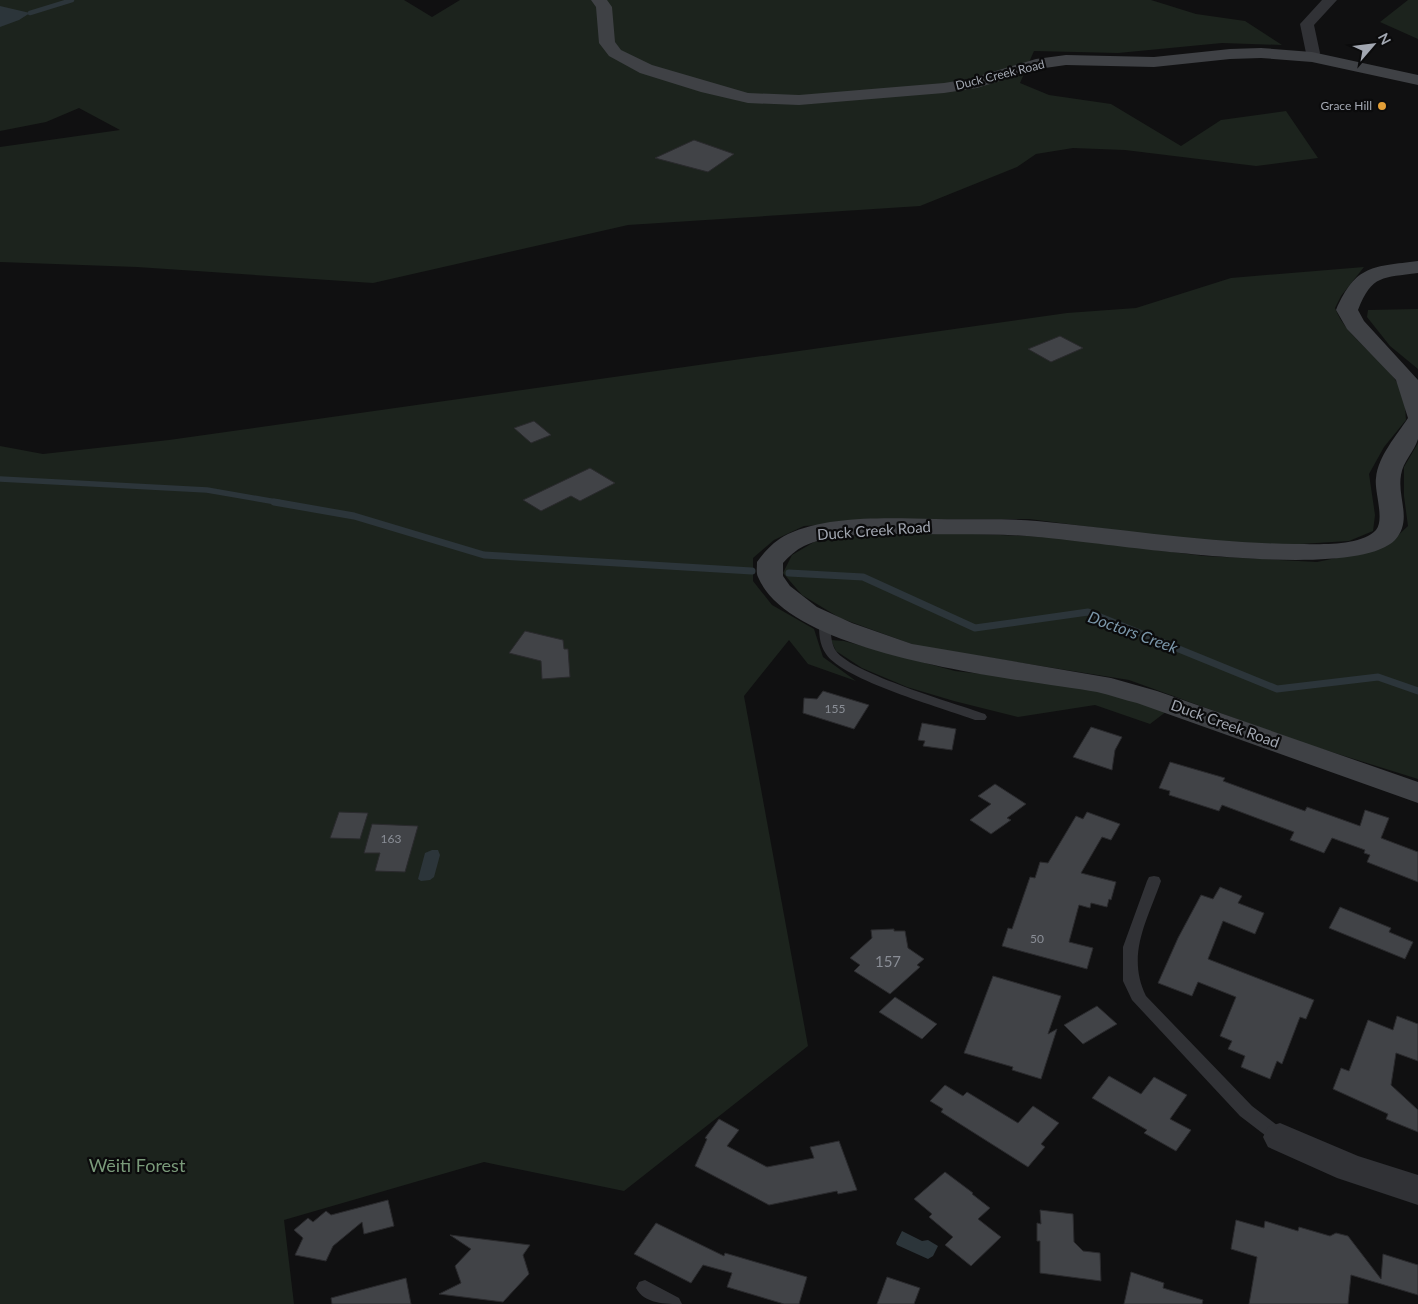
<svg xmlns="http://www.w3.org/2000/svg" width="1418" height="1304" font-family="Lato,sans-serif">
	<rect width="100%" height="100%" fill="#101011"/>
	<path fill="#1c231d" d="M0,0h404l28,17 28,-17h691l45,14 49,7 37,24 -60,-2 -104,10 -84,-2 -14,32 29,12 62,9 70,42 40,-26 65,-9 32,47 -62,8 -131,-16 -52,-2 -37,6 -19,13 -97,39 -292,19 -255,58 -236,-16 -137,-5v-115l120,-17 -41,-22 -33,14 -46,9z
		M1408,0h10v39l-38,-17z
		M1364,267l-23,29 -6,12c12,32 50,50 66,81 5,8 4,22 5,31l-22,27 -15,27 6,41 -2,16 -24,10 -65,4 -100,-6 -155,-20h-109l-116,7 -30,14 -21,18v23l19,24 42,24 9,28 33,24 -48,-17 -19,-24 -45,56 64,350 -184,145 -140,-29 -200,58 10,84h-294v-858l43,8 126,-14 898,-127 69,-5 95,-30z
		M1418,309v60l-28,-23 -23,-29 1,-7z
		M1418,443v336l-112,-35 -177,-64 -212,-34 -77,-28 -38,-23 -19,-22 9,-18 22,-13 40,-6 98,-3 99,4 153,19 113,6 43,-9 30,-10 18,-17 -4,-30v-29z
		M831,640l13,1 111,30 63,7 96,16 53,17 -17,13 -55,-19 -77,12 -64,-16 -47,-14 -45,-19 -26,-17z"/>
	<path fill="#2c353a" d="M0,6l30,7 -11,7 -19,7z
		M432,850h6l2,5 -6,22 -4,3 -9,1 -3,-2 7,-26z
		M902,1231l20,10 6,-1 10,6 -5,10 -5,3 -31,-14 -1,-2z"/>
	<g fill="none" stroke-linecap="round" stroke-linejoin="round">
		<path stroke="#2c353a" stroke-width="4.5" d="M30,13l42,-13"/>
		<path stroke="#2c353a" stroke-width="5.5" d="M0,479l207,11 75,13"/>
		<path stroke="#2c353a" stroke-width="7" d="M274,502l80,14 130,39 268,16
			M789,573l74,4 112,51 113,-16 189,77 101,-12 40,14"/>
	</g>
	<path fill="#414347" stroke="#2a2a2d" d="M694,140l40,14 -26,18 -53,-14z
		M1060,336l23,12 -32,14 -23,-13z
		M534,421l17,14 -20,8 -17,-15z
		M590,468l25,15 -35,18 -9,-5 -30,15 -18,-11z
		M525,631l38,9 1,9h4l2,28 -28,2 -1,-18 -32,-8z
		M823,691l46,14 -15,24 -51,-16 1,-15 13,1z
		M922,723l34,6 -4,21 -29,-4 2,-5 -7,-1z
		M1091,727l31,10 -7,13 -3,20 -39,-13z
		M1170,762l55,16 -2,3 82,30 2,-4 53,19 5,-16 24,8 -8,20 37,14v30l-51,-20 3,-7 -6,-2 1,-3 -33,-12 -8,15 -34,-13 4,-8 -72,-27 -3,6 -50,-16 1,-4 -11,-3z
		M995,784l31,20 -19,14 4,2 -20,14 -21,-14 21,-16 -13,-8z
		M339,812l29,1 -8,26 -30,-1z
		M1087,812l33,12 -9,16 -9,-3 -21,36 35,9 -5,18 -2,-1 -2,8 -16,-4 -1,5 -11,-3 -10,37 24,6 -6,21 -85,-23 6,-18 4,1 18,-52 5,1 5,-16 8,1 28,-47 7,3z
		M372,824l46,2 -13,46 -30,-1 5,-18h-16z
		M1220,887l22,9 -4,7 26,10 -9,21 -32,-13 -15,38 106,41 -8,19 -6,-2 -18,47 -5,-3 -7,18 -29,-12 4,-11 -17,-7 4,-8 -12,-5 16,-39 -38,-15 -6,14 -34,-13 20,-45 23,-43 12,4z
		M1340,907l51,21 -2,4 24,10 -8,17 -76,-31z
		M894,929v2h11l3,17 16,11 -7,6 3,2 -30,27 -36,-23 6,-6 -10,-7 22,-20 -1,-8z
		M993,976l68,20 -13,38 9,-5 -16,50 -29,-9 1,-3 -49,-14z
		M895,997l42,27 -15,15 -43,-27z
		M1097,1006l20,18 -34,20 -19,-19z
		M1397,1016l21,8v37l-22,-8 -5,32 27,25v22l-32,-13 2,-5 -55,-25 8,-21 8,3 19,-51 25,10z
		M1109,1076l32,18 13,-17 33,18 -17,24 21,11 -15,21 -32,-18 3,-3 -55,-32z
		M945,1085l18,11 4,-4 51,31 15,-17 26,17 -18,21 4,3 -17,20 -87,-55 2,-3 -13,-8z
		M719,1119l20,11 -12,16 40,21 47,-9 -4,-11 29,-6 18,49 -19,4 -1,-3 -68,14 -74,-39 12,-27 -2,-1z
		M945,1172l28,21 -1,1 18,14 -12,11 23,18 -30,29 -26,-21 8,-8 -24,-20 3,-3 -18,-15z
		M388,1200l6,26 -30,8 -2,-12 -29,24 -7,15 -31,-6 8,-17 -9,-8 14,-12 5,4 13,-11 5,4z
		M1040,1210l33,4 1,28 9,9 17,2 1,28 -61,-8v-32h-3v-18l4,1z
		M1236,1220l28,8 1,-7 33,10 1,-4 31,9 6,-3 12,3 33,43 2,-25 35,11v30l-67,-20 -3,29h-99l8,-47 -26,-8z
		M656,1223l68,33 1,-3 82,24 -8,27h-15l-57,-17 5,-14 -29,-8 -12,18 -57,-29z
		M450,1235l80,10 -7,10 6,19 -26,28 -64,-8 22,-11 -6,-17 16,-17z
		M1131,1272l33,11 -1,5 40,12 -1,4h-78z
		M887,1277l33,11 -6,16h-37z
		M406,1278l5,26h-79l-1,-6z"/>
	<g fill="none" stroke-linecap="round" stroke-linejoin="round">
		<path fill="#313236" fill-rule="evenodd" d="M825,617l6,4c0,10 -1,21 5,30 17,23 118,52 149,63l2,3 -2,3h-10c-32,-12 -132,-40 -149,-66 -7,-10 -7,-21 -7,-33z
			M1154,876l5,1 2,4c-14,40 -35,74 -15,115l106,110 34,26 2,5 -2,5 -6,2 -6,-2 -34,-26 -108,-116 -9,-19v-34l24,-66 2,-4z
			M645,1280l34,18 3,6c-16,0 -38,0 -46,-16l3,-6z"/>
		<path fill="#313236" fill-rule="evenodd" d="M1322,0h15l-23,25 6,28 -3,7h-10l-3,-3 2,-4 -6,-29z
			M1280,1123l78,33 60,19v30l-81,-27 -69,-31 -5,-10 5,-10z"/>
		<path fill="#3f4145" fill-rule="evenodd" d="M591,0h16l5,7 3,35 6,8 31,15 96,28 51,2 145,-12 25,-4 67,-20 30,-4 88,2 76,-8 31,-1 51,4 106,23v10l-106,-23 -51,-4 -31,1 -76,8 -88,-2 -28,4 -61,19 -33,5 -145,12 -51,-2 -47,-11 -61,-19 -31,-17 -10,-13 -3,-36z
			M1418,261v12c-35,5 -46,1 -60,37l6,11 54,59c0,12 0,50 0,59 -4,13 -15,22 -17,36 -4,23 12,45 -6,65 -43,44 -292,2 -357,-3 -40,-4 -80,-2 -120,-3 -30,0 -87,-2 -114,12 -8,4 -15,10 -21,17v13l7,10 27,21 35,16 60,21 199,34 46,13 261,91v21l-281,-100c-13,-3 -27,-8 -40,-11 -78,-13 -306,-35 -339,-115 -2,-4 -1,-10 -1,-15 8,-11 18,-22 31,-28 41,-19 102,-16 147,-15 34,1 68,-1 102,2 86,8 171,22 258,23 22,0 65,3 81,-14 9,-11 -2,-39 0,-52 2,-22 21,-43 32,-60l-12,-38 -49,-51 -11,-19c20,-46 37,-43 82,-49z"/>
	</g>
	<circle fill="#e29e37" stroke="#0b0b0c" stroke-width="2" cx="1382" cy="106" r="5"/>
	<g text-anchor="middle" stroke-width="4.5" stroke-linejoin="round" paint-order="stroke">
		<g font-size="12" fill="#a2a7b1" stroke="#0b0b0c">
			<text transform="translate(1000 75) rotate(-14)" y="4">Duck Creek Road</text>
		</g>
		<g font-size="12" fill="#a2a7b1" stroke="#0b0b0c" text-anchor="end">
			<text x="1372" y="110">Grace Hill</text>
		</g>
		<g font-size="12" fill="#8a8e96">
			<text x="835" y="713">155</text>
			<text x="391" y="843">163</text>
			<text x="1037" y="943">50</text>
		</g>
		<g font-size="15" fill="#a2a7b1" stroke="#0b0b0c">
			<text transform="translate(874 531) rotate(-4)" y="5">Duck Creek Road</text>
			<text transform="translate(1225 724) rotate(20)" y="5">Duck Creek Road</text>
		</g>
		<g font-size="15" fill="#8a8e96">
			<text x="888" y="967">157</text>
		</g>
		<g font-size="16" font-style="italic" fill="#7b97aa" stroke="#0b0b0c">
			<text transform="translate(1133 632) rotate(20)" y="6">Doctors Creek</text>
		</g>
		<g font-size="18" fill="#7a9a7a" stroke="#0b0b0c">
			<text x="137" y="1172">Wēiti Forest</text>
		</g>
	</g>
	<g transform="translate(1373 45) rotate(62)" stroke="#0b0b0c" stroke-width="4" paint-order="stroke">
	<path d="M0-4L9 19L0 12L-9 19Z" fill="#a2a7b1"/>
	<text y="-8" font-size="14" font-weight="bold" text-anchor="middle" fill="#a2a7b1">N</text>
	</g>
</svg>
